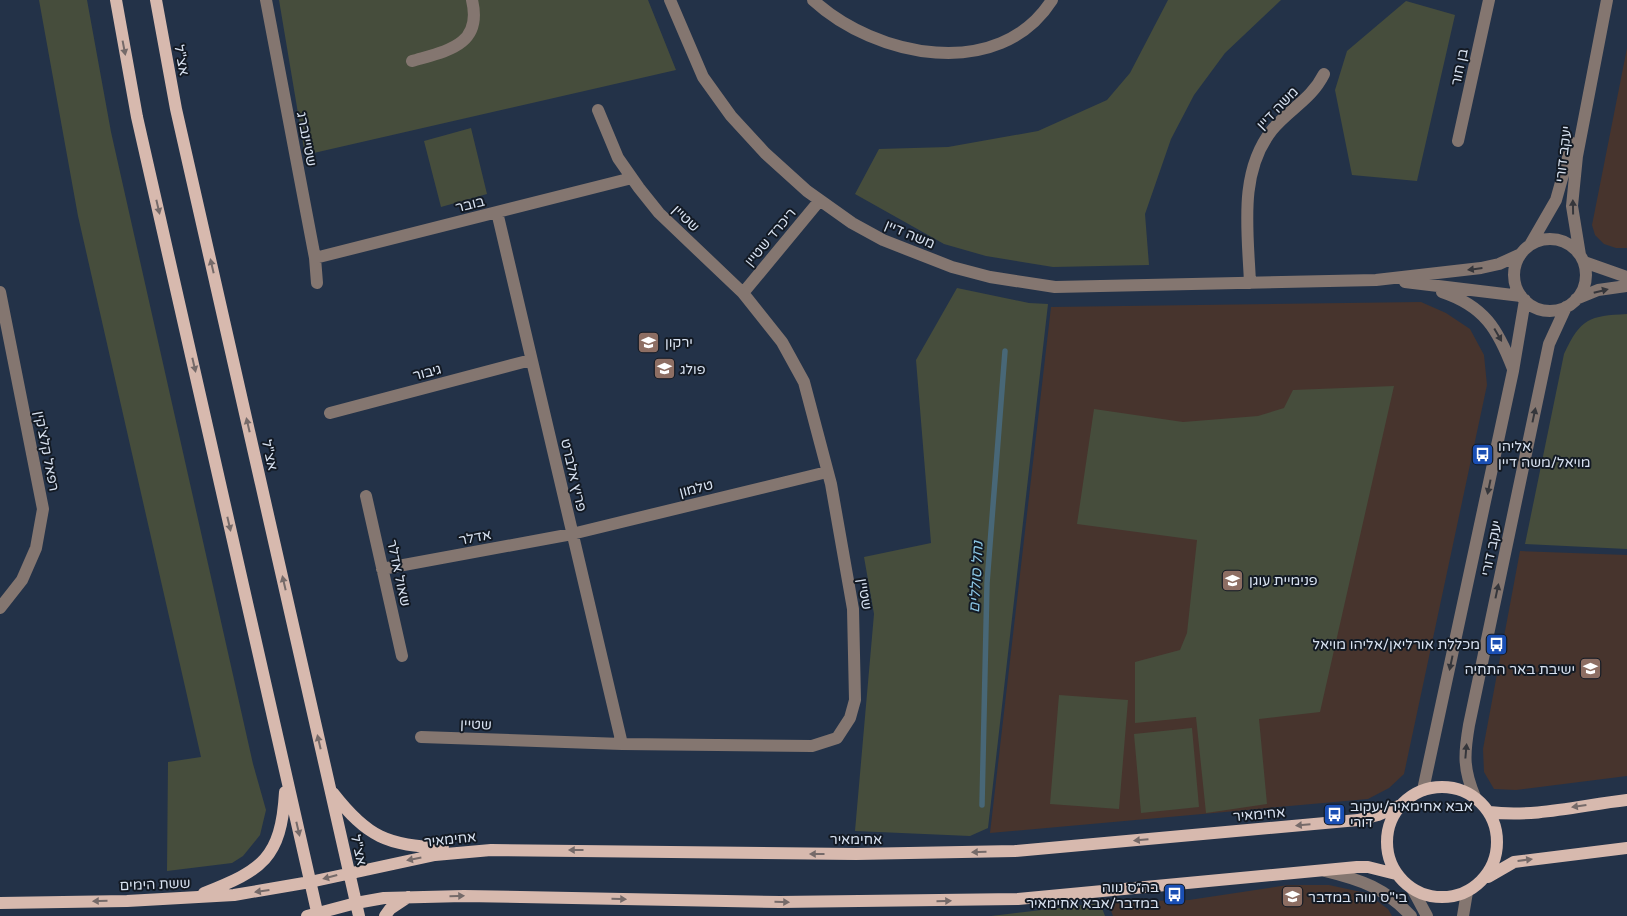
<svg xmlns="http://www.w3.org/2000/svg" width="1627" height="916" font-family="'Varela Round',Heebo,sans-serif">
	<rect width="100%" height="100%" fill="#233248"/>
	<path fill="#47342d" d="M1627,48v200h-11l-12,-4 -9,-9 -3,-10z
		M1421,302l25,11 24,16 14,26 3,30 -83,389 -15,14 -21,11 -378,34 61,-526z
		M1520,551l107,4v221l-111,14 -22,-1 -10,-17 -1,-23z
		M1288,885h41l37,8 22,16 4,7h-279l-5,-14 81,-2z"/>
	<path fill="#464d3c" d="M39,0h48l24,132 142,632 13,46 -6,25 -17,21 -11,7 -65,8 1,-109 33,-5 -123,-541z
		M279,0h369l28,70 -371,85z
		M1168,0h113l-56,53 -31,42 -23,44 -26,75 4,51 -96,2 -67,-11 -42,-12 -89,-50 24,-45 69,-2 90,-16 69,-31 23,-27z
		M1406,1l49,14 -38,166 -65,-6 -17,-85 12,-39z
		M471,128l16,66 -46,13 -17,-66z
		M957,288l72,15 19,1 -60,524 -18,8 -115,-5 19,-217 -10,-57 67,-14 -15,-183z
		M1627,314v235l-102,-5 39,-190c17,-36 25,-38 63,-40z
		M1394,386l-74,326 -61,7 8,85 -61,9 -10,-96 -61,6v-61l45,-12 7,-17 10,-93 -120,-16 17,-115 89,13 75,-6 26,-8 9,-18z
		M1059,695l69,5 -9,109 -69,-5z
		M1192,728l7,79 -58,6 -7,-79z
		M1100,903l5,13h-114z"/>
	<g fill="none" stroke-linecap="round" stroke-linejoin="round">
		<path stroke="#486777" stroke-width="5.5" d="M982,805l5,-222 18,-232"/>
		<path stroke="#847670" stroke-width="12" d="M266,0l49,258 2,25
			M670,0l33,77 28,39 34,37 42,38 45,32 31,17 69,27 38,10 65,10 321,-7 105,-12 18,-4 22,-10
			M813,0c62,57 186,83 239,0
			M412,61c34,-10 71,-15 60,-61
			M1458,141l31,-141
			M497,212l125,532
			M1514 275a36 36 0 1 1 72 0a36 36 0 1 1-72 0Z
			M1530,245l26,-45 16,-57
			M1580,255l-8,-49 5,-50 30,-156
			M315,258l317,-80
			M1584,262l43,15
			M1405,282l116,14
			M1250,283c-2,-51 -12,-110 22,-153 17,-21 39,-30 52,-56
			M0,292l43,217 -7,39 -14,32 -22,28
			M1442,292c42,14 56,37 71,77
			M743,293l77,-93
			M1576,299l22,-9 29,-4
			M330,413l201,-53
			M366,496l36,160
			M382,569l190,-35 255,-62
			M421,737l201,7 190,2 25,-8 13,-20 5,-18 -2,-91 -22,-125 -27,-102 -22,-40 -39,-49 -84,-80 -20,-25 -21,-30 -20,-48
			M1423,790l90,-419 12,-71
			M1475,797c-12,-28 -11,-43 -6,-72l80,-381 17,-37
			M1325,871c37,9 60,17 86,45
			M1413,890l14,26
			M1463,916l4,-24"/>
		<path stroke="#d7b9ae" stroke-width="12" d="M116,0l21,117 181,799
			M156,0l20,109 183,807
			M1387 842a55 55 0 1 1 110 0a55 55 0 1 1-110 0Z
			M333,793c35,45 54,52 110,55
			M1489,812c45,6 93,-7 138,-12
			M1488,877l26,-15 113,-14
			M204,893c58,-23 77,-34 81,-101
			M0,903l127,-2 107,-6 76,-13 125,-27 56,-5 365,4 159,-3 343,-31 20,-5 23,-10
			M307,916l49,-13 28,-5 80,-2 316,6 238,-3 339,-32h11l28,7
			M385,916l5,-7 18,-12"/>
	</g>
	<defs><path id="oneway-solid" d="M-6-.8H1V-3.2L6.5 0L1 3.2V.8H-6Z" transform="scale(1.25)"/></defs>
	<g fill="#756a69">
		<use href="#oneway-solid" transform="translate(124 48) rotate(79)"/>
		<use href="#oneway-solid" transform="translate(158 207) rotate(77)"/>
		<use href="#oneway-solid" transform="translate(212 266) rotate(-103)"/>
		<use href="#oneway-solid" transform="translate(194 365) rotate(77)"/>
		<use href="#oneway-solid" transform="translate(248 425) rotate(-103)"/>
		<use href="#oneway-solid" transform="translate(229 524) rotate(77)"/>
		<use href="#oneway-solid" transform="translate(284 583) rotate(-103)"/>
		<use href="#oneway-solid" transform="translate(319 742) rotate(-103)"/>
		<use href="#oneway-solid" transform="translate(1579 806) rotate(172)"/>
		<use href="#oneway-solid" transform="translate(1303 825) rotate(175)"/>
		<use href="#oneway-solid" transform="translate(298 829) rotate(77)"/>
		<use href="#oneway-solid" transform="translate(1141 840) rotate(175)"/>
		<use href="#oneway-solid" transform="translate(576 850) rotate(-180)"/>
		<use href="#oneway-solid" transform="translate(979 852) rotate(178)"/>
		<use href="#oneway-solid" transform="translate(817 854) rotate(-180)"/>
		<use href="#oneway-solid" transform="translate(414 859) rotate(169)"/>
		<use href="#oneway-solid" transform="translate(1525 860) rotate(-7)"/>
		<use href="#oneway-solid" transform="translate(330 877) rotate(165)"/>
		<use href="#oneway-solid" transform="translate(262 891) rotate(172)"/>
		<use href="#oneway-solid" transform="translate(457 896) rotate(-1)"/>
		<use href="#oneway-solid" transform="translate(619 899) rotate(1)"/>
		<use href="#oneway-solid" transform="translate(100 901) rotate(179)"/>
		<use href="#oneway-solid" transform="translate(944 901) rotate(-2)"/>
		<use href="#oneway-solid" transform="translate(782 902) rotate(1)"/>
	</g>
	<g fill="#35363b">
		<use href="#oneway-solid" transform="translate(1573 207) rotate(-91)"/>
		<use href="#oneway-solid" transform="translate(1475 269) rotate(173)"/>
		<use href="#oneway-solid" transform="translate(1601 291) rotate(-14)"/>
		<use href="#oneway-solid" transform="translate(1498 335) rotate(60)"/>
		<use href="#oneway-solid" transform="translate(1534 415) rotate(-78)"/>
		<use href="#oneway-solid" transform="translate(1489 487) rotate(102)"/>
		<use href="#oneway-solid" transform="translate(1497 591) rotate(-78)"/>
		<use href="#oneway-solid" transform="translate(1451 663) rotate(102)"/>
		<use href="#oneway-solid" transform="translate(1466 751) rotate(-85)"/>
	</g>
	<defs>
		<symbol id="school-square" viewBox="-11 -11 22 22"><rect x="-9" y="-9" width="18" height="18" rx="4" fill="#8d6e63" stroke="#131a24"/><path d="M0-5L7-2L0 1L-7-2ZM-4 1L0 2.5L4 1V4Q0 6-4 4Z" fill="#fff"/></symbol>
		<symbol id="bus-square" viewBox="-11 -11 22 22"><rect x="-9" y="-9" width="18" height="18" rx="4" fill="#1a4fb4" stroke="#131a24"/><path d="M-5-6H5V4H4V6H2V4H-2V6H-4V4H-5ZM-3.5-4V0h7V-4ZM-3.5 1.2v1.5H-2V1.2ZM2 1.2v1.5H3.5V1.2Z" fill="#fff"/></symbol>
	</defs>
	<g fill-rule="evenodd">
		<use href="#school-square" x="636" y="330" width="25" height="25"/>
		<use href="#school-square" x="652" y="356" width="25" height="25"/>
		<use href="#bus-square" x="1470" y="442" width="25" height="25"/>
		<use href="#school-square" x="1220" y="568" width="25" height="25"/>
		<use href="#bus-square" x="1484" y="632" width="25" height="25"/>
		<use href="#school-square" x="1578" y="656" width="25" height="25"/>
		<use href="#bus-square" x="1322" y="802" width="25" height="25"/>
		<use href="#bus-square" x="1162" y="882" width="25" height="25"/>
		<use href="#school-square" x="1280" y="884" width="25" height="25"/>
	</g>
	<g text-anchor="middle" stroke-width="4" stroke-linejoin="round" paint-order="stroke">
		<g font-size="14" fill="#d8e2f1" stroke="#131a24">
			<text transform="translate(182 60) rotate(79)" y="5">אצ"ל</text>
			<text transform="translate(1459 67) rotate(-78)" y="5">בן חור</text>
			<text transform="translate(1277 108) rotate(-46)" y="5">משה דיין</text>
			<text transform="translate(307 139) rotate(79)" y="5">שטיינברג</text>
			<text transform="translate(1563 154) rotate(-83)" y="5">יעקב דורי</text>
			<text transform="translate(470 204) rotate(-14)" y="5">בובר</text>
			<text transform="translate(686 218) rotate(44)" y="5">שטיין</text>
			<text transform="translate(910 234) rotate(23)" y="5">משה דיין</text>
			<text transform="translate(770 237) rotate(-50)" y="5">ריכרד שטיין</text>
			<text transform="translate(427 372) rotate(-15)" y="5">גיבור</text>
			<text transform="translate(47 451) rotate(79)" y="5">רפאל קלצ'קין</text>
			<text transform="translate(270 455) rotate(77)" y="5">אצ"ל</text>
			<text transform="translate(574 475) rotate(77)" y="5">פריץ אלברט</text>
			<text transform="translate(696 488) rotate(-14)" y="5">טלמון</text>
			<text transform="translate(475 537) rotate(-11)" y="5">אדלר</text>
			<text transform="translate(1491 548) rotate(-78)" y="5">יעקב דורי</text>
			<text transform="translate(399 573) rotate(78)" y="5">שאול אדלר</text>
			<text transform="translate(865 594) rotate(81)" y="5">שטיין</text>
			<text transform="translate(476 724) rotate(2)" y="5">שטיין</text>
			<text transform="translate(1259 814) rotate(-5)" y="5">אחימאיר</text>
			<text transform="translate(450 839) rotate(-6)" y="5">אחימאיר</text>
			<text x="856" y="844">אחימאיר</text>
			<text transform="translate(359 850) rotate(77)" y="5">אצ"ל</text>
			<text transform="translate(155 884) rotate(-2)" y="5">ששת הימים</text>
		</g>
		<g font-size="14" fill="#d8e2f1" stroke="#131a24" text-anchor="start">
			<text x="665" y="347">ירקון</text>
			<text x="680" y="374">פולג</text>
			<text x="1498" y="451">אליהו<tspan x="1498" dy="16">מויאל/משה דיין</tspan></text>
			<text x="1249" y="585">פנימיית עוגן</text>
			<text x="1480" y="649" text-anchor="end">מכללת אורליאן/אליהו מויאל</text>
			<text x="1575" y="674" text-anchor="end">ישיבת באר התחיה</text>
			<text x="1350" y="811">אבא אחימאיר/יעקוב<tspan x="1350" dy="16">דורי</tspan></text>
			<text x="1159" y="892" text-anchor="end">בה״ס נווה<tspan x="1159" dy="16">במדבר/אבא אחימאיר</tspan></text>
			<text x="1308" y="902">בי"ס נווה במדבר</text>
		</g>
		<g font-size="15" font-style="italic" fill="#8cc8e6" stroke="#131a24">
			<text transform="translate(976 577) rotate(-87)" y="5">נחל סוללים</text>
		</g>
	</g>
</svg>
